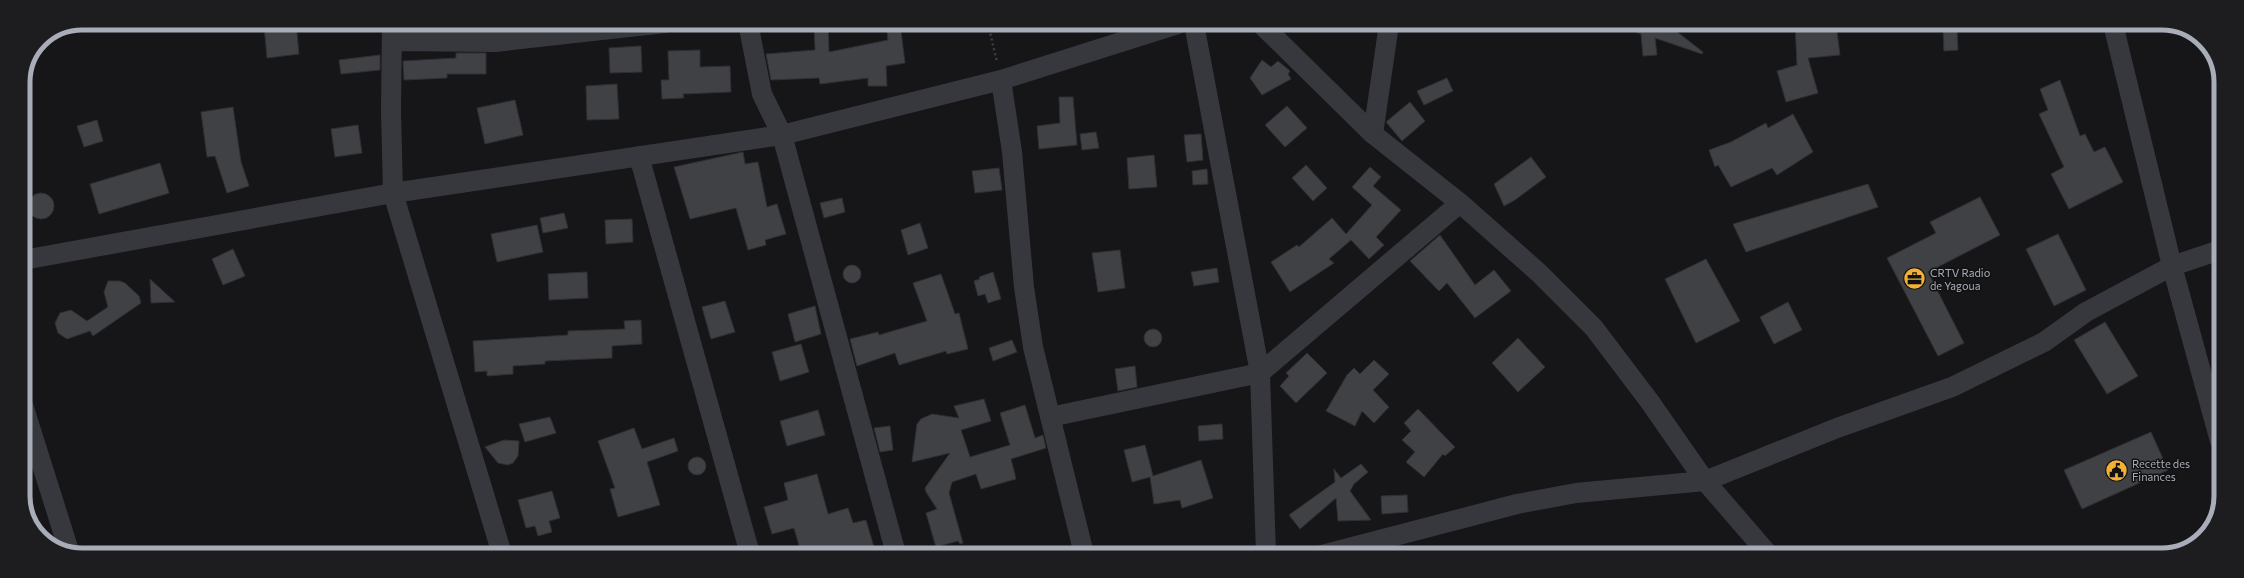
<svg xmlns="http://www.w3.org/2000/svg" width="2244" height="578" font-family="Commissioner,sans-serif">
	<rect width="100%" height="100%" fill="#161618"/>
	<path fill="#404145" stroke="#303034" d="M289,23h7l3,31 -32,4 -3,-33z
		M814,23h14l1,29 59,-12 -2,-17h14l5,40 -19,3 1,20h-19v-8l-48,6 -1,-6 -48,2 -5,-26 49,-4z
		M1621,24h46l36,28 -1,2 -47,-16 2,17 -14,1 -2,-22 -21,-8z
		M1795,24h41l4,31 -32,3 10,35 -32,9 -9,-31 20,-6z
		M1957,30l1,20 -14,1 -1,-20z
		M641,46l1,26 -32,1 -1,-25z
		M700,50v17l30,-1 1,26 -48,2 1,4 -22,1 -1,-19h8l-1,-29z
		M456,53h30v21h-39v4l-43,2 -1,-19 53,-3z
		M380,55v15l-39,4 -2,-14z
		M1262,60l9,7 7,-6 12,10 -2,3 3,5 -29,16 -12,-17z
		M1447,78l6,13 -29,14 -7,-14z
		M2060,80l20,56 5,-2 9,18 11,-5 18,35 -54,27 -18,-35 13,-7 -25,-53 9,-4 -8,-21z
		M617,84l2,35 -32,1 -1,-34z
		M1059,97h14l4,48 -38,4 -2,-23 23,-3z
		M515,100l8,35 -38,9 -8,-36z
		M1410,102l15,19 -23,20 -16,-19z
		M1287,106l20,22 -22,19 -20,-22z
		M233,107l8,55 8,24 -22,7 -12,-37 -8,1 -6,-45z
		M1793,114l20,38 -36,23 -5,-7 -41,19 -13,-22 -3,2 -6,-17 22,-8 35,-19 2,5z
		M97,120l6,21 -19,6 -7,-21z
		M358,125l4,28 -27,4 -4,-28z
		M1096,132l3,16 -17,2 -2,-16z
		M1201,134l2,26 -16,2 -3,-27z
		M743,152l2,12 13,-2 9,45 10,-3 9,30 -21,6 1,5 -18,5 -12,-42 -46,11 -16,-52z
		M1154,155l3,32 -28,2 -2,-31z
		M1531,157l15,20 -31,23 -11,6 -10,-22z
		M160,163l9,30 -70,21 -9,-30z
		M1306,165l21,23 -14,13 -21,-23z
		M1370,167l11,10 -8,9 28,24 -25,27 8,8 -15,14 -18,-19 -22,19 5,4 -44,29 -19,-30 26,-17 2,2 33,-29 14,16 26,-29 -20,-18z
		M999,168l3,22 -27,3 -3,-22z
		M1207,169l1,15 -15,1 -1,-14z
		M1868,184l10,23 -132,45 -13,-28z
		M28 206a13 13 0 1 1 26 0a13 13 0 1 1-26 0Z
		M1980,197l20,38 -72,37 36,71 -26,13 -51,-98 49,-25 -6,-11z
		M842,198l3,14 -21,6 -4,-15z
		M564,213l4,15 -25,5 -3,-15z
		M632,219l1,23 -27,2 -1,-24z
		M920,223l8,25 -20,7 -7,-25z
		M537,225l6,27 -46,10 -6,-28z
		M2058,234l28,56 -32,16 -28,-57z
		M1440,235l35,50 19,-15 17,21 -36,27 -28,-35 -8,8 -29,-30z
		M233,249l12,27 -22,9 -11,-26z
		M1120,250l5,38 -27,4 -6,-39z
		M1706,259l34,62 -44,22 -31,-64z
		M843 274a9 9 0 1 1 18 0a9 9 0 1 1-18 0Z
		M1217,268l2,14 -25,4 -3,-14z
		M587,272l1,26 -39,2 -1,-26z
		M993,272l8,27 -13,4 -3,-9 -7,2 -4,-15 6,-2 -1,-2z
		M941,274l14,40 4,-1 9,36 -21,5 -1,-3 -47,14 -4,-12 -38,13 -7,-27 28,-7 1,3 48,-14 -14,-38z
		M150,279l25,23 -24,1z
		M108,281h12l5,2 14,13 2,7 -48,33 -3,-5 -23,8 -9,-6 -3,-10 5,-10 11,-3 16,11 21,-14 -4,-15z
		M725,301l10,31 -24,7 -9,-32z
		M1788,302l14,28 -28,14 -14,-27z
		M815,306l6,28 -26,8 -7,-28z
		M641,320l1,24 -30,2v12l-67,3v3l-32,2v8l-26,2v-5l-12,1 -2,-31 95,-6v-4l57,-2 -1,-8z
		M2105,322l33,54 -31,18 -33,-54z
		M1144 338a9 9 0 1 1 18 0a9 9 0 1 1-18 0Z
		M1518,338l27,29 -27,25 -26,-29z
		M1012,340l5,12 -24,9 -4,-13z
		M801,344l8,28 -29,9 -8,-29z
		M1307,353l20,20 -31,30 -16,-17 9,-10 -3,-3z
		M1374,360l15,14 -16,16 16,17 -15,16 -12,-12 -7,15 -29,-15 21,-36 7,-7 6,6z
		M1135,366l2,21 -19,4 -3,-22z
		M984,399l7,22 -30,9 9,27 40,-12 -10,-32 25,-8 10,33 8,-3 3,13 -35,11 5,20 -35,10 -5,-15 -24,8 -3,11 14,50 -3,1 -2,-3 -22,6 -10,-34 11,-4 -11,-17 -1,-4 25,-35 -38,9 5,-38 4,-5 11,-5 27,4 -5,-12z
		M1418,409l37,38 -10,9 -2,-2 -19,23 -18,-15 9,-10 -13,-12 9,-9 -7,-8z
		M818,410l7,25 -38,11 -7,-25z
		M550,417l6,16 -31,9 -6,-18z
		M1222,424l1,15 -24,2 -1,-15z
		M890,426l3,24 -13,2 -6,-24z
		M634,428l8,21 32,-11 4,13 -31,11 13,43 -42,12 -8,-28 5,-1 -17,-47z
		M2151,432l17,38 -86,39 -18,-39z
		M504,440l15,1 -1,15 -5,7 -5,2 -10,-2 -13,-16z
		M1145,445l8,31 48,-16 12,38 -31,10 -2,-8 -26,4 -4,-27 -18,5 -8,-32z
		M688 466a9 9 0 1 1 18 0a9 9 0 1 1-18 0Z
		M1361,464l7,8 -14,12 -4,7 21,29 -33,1 -2,-23 -36,31 -11,-14 46,-33 -1,-13 7,9z
		M817,474l11,40 20,-6 5,15 13,-3 10,34h-69l-2,-6 -5,1 -6,-21 -22,6 -8,-27 24,-7 -4,-17z
		M552,491l8,27 -11,3 3,11 -14,4 -3,-10 -9,2 -8,-28z
		M1407,495l1,17 -26,2 -1,-18z"/>
	<g fill="none" stroke-linecap="round" stroke-linejoin="round">
		<path stroke="#3d3f44" stroke-width="2.5" stroke-dasharray="2 3" stroke-linecap="butt" d="M988,24l9,38"/>
		<path stroke="#37383d" stroke-width="20" d="M392,23l-1,88 2,82 109,361
			M748,23l14,71 20,41 114,419
			M1194,24l66,349 6,181
			M1261,24l112,110 87,69 79,70 55,55 56,74 55,79 64,74
			M2113,24l59,242 48,175
			M392,41l103,1 170,-19
			M1001,80l11,72 12,135 9,60 51,207
			M1373,134l16,-110
			M639,156l111,398
			M23,260l370,-67 389,-58 219,-55 177,-56
			M23,405l47,149
			M1050,417l210,-44 200,-170
			M1322,555l195,-51 59,-11 129,-12 132,-53 115,-41 92,-45 42,-30 86,-46 48,-16"/>
	</g>
	<defs>
		<symbol id="office-disc" viewBox="-11 -11 22 22"><circle r="9.5" fill="#f2b134" stroke="#111113"/><path d="M-6-3h4V-5.5h4V-3h4V5H-6ZM-1-4.5V-3h2v-1.5ZM-6 0V1H6V0Z" fill="#111"/></symbol>
		<symbol id="civic-disc" viewBox="-11 -11 22 22"><circle r="9.5" fill="#f2b134" stroke="#111113"/><path d="M-.6-6.5H3V-4.5H.6V-3L4-1V1h2V6H-6V1h2V-1L-.6-3ZM-1.2 2.5V6h2.4V2.5Z" fill="#111"/></symbol>
	</defs>
	<g fill-rule="evenodd">
		<use href="#office-disc" x="1902" y="266" width="25" height="25"/>
		<use href="#civic-disc" x="2104" y="458" width="25" height="25"/>
	</g>
	<g text-anchor="middle" stroke-width="3" stroke-linejoin="round" paint-order="stroke">
		<g font-size="11" fill="#a8adb8" stroke="#111113" text-anchor="start">
			<text x="1930" y="277">CRTV Radio<tspan x="1930" dy="13">de Yagoua</tspan></text>
			<text x="2132" y="468">Recette des<tspan x="2132" dy="13">Finances</tspan></text>
		</g>
	</g>
	<path d="M0 0H2244V578H0ZM82 30H2162A52 52 0 0 1 2214 82V496A52 52 0 0 1 2162 548H82A52 52 0 0 1 30 496V82A52 52 0 0 1 82 30Z" fill="#1d1d20" fill-rule="evenodd"/>
	<path fill="none" stroke="#a8adb8" stroke-width="5" d="M82 30H2162A52 52 0 0 1 2214 82V496A52 52 0 0 1 2162 548H82A52 52 0 0 1 30 496V82A52 52 0 0 1 82 30Z"/>
</svg>
